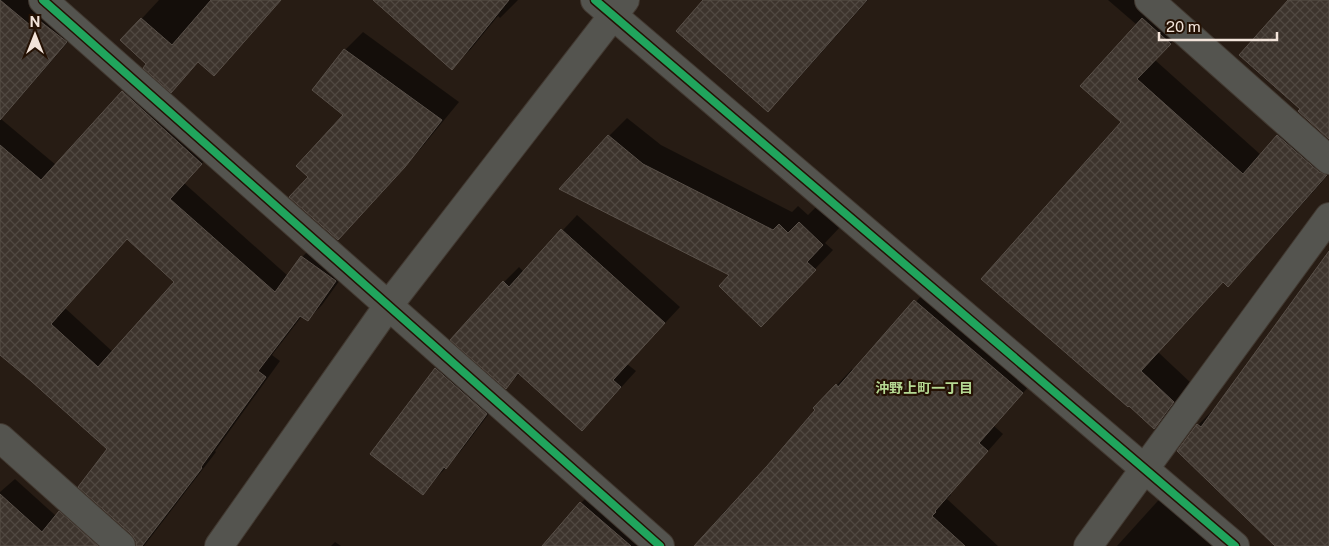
<svg xmlns="http://www.w3.org/2000/svg" width="1329" height="546" font-family="'Public Sans','Noto Sans JP',sans-serif">
	<defs>
		<pattern id="building-cross-hatch" width="8" height="8" patternUnits="userSpaceOnUse" patternTransform="scale(1.25)"><rect width="8" height="8" fill="#3d342d"/><path d="M0 0l8 8M0 8l8-8" fill="none" stroke="#504841"/></pattern>
	</defs>
	<rect width="100%" height="100%" fill="#271c14"/>
	<path fill="#0007" fill-rule="evenodd" d="M0,0h51l30,27 -80,92 55,46 82,-88 78,71 -32,35 104,93 14,-19 15,-15 33,24 -28,39 -15,15 -5,-4 -30,39 8,6 -65,90 1,1 -72,94h-7l-28,-97 -109,-96zM127,239l49,43 -63,70 -48,-44z
		M159,0h122l-67,75 -15,-14 -28,30 -23,-27 -26,-24z
		M382,0h136l-18,18 -2,-2 -28,34 -19,18z
		M705,0h163l-79,89 -21,21z
		M1108,0h56l25,25 -34,35 106,95 35,-38 33,29v28l-83,93 -23,14 -65,71 33,31 -19,26 -18,19 -24,-24 -8,-283 15,-96z
		M363,32l96,70 -37,45 -67,74 -46,-44 36,-63 -31,-24 31,-40z
		M627,118l34,27 131,67 6,-6 10,9 10,-10 23,21 -16,17 8,7 -53,56 -49,-31 -122,-139z
		M577,215l103,92 -53,57 9,7 -39,43 -77,-41 -14,14 -2,-105 15,-15 5,5z
		M1329,253v293h-53l-78,-121 22,-22z
		M931,285l107,91 -44,50 9,8 -53,60 1,1 -4,4 51,47h-303l30,-35 16,-15 96,-111 15,-16 2,2z
		M451,354l50,44 -41,54 -37,41 -51,-39 64,-85z
		M15,479l41,37 19,-19 57,49h-132v-54z
		M599,485l70,61h-125l37,-43z
		M1165,493l60,53h-108z
		M335,542l6,4h-10z"/>
	<path fill="url(#building-cross-hatch)" stroke="#595049" fill-rule="evenodd" d="M0,0l30,25 6,-7 31,24 -67,78z
		M211,0h70l-67,76 -16,-14 -27,31 -28,-25 3,-4 -26,-24 21,-22 31,27z
		M373,0h136l-57,70z
		M703,0h164l-99,112 -92,-81z
		M1288,0h41v139l-31,-28 2,-2 -61,-54z
		M1142,18l29,26 -34,35 106,95 34,-39 42,37 8,3 -99,112 -5,-5 -82,89 33,31 -20,27 -25,-23 -1,1 -147,-128 140,-157 -41,-36z
		M344,49l98,71 -37,47 -67,73 -49,-43 19,-20 -12,-11 47,-51 -31,-25z
		M122,91l80,73 -32,35 105,93 26,-36 35,25 -28,40 -8,-5 -42,55 8,6 -65,90 1,1 -60,78h-6v-5l-5,-7 -53,-47 29,-38 -76,-68 -31,-26v-210l41,35zM127,239l47,43 -76,85 -47,-43z
		M608,135l35,29 130,66 6,-6 9,9 11,-11 24,23 -16,17 9,8 -55,57 -42,-41 10,-11 -170,-86z
		M561,229l104,94 -52,57 8,7 -39,44 -64,-58 -12,16 -56,-49 53,-59 6,6z
		M1329,251v295h-54l-98,-95 20,-27 4,3z
		M914,300l109,93 -44,50 9,8 -53,60 1,1 -4,4 33,30h-271l73,-80 48,-56 -2,-2 23,-24 2,3z
		M435,368l52,46 -41,55 -2,-2 -21,28 -53,-41z
		M0,494l42,38 17,-21 39,35h-98z
		M580,502l51,44h-89z"/>
	<g fill="none" stroke-linecap="round" stroke-linejoin="round">
		<defs>
			<path id="minor" d="M43,0l617,546
				M595,0l640,546
				M1149,0l180,160
				M0,438l121,108
				M219,546l169,-240 237,-306
				M1088,546l241,-329"/>
		</defs>
		<use href="#minor" stroke="#423931" stroke-width="30"/>
		<use href="#minor" stroke="#54544f" stroke-width="28"/>
		<defs>
			<path id="cycleway" d="M43,0l617,546
				M595,0l640,546"/>
		</defs>
		<use href="#cycleway" stroke="#251204" stroke-width="11"/>
		<use href="#cycleway" stroke="#20a55d" stroke-width="8"/>
	</g>
	<g text-anchor="middle" stroke-width="4.5" stroke-linejoin="round" paint-order="stroke">
		<g font-size="14" font-weight="bold" fill="#b5d892" stroke="#251204">
			<text x="924" y="393">沖野上町一丁目</text>
		</g>
	</g>
	<g transform="translate(35 35)" stroke="#251204" stroke-width="4" paint-order="stroke">
	<path d="M0-4L9 19L0 12L-9 19Z" fill="#f2e4da"/>
	<text y="-8" font-size="14" font-weight="bold" text-anchor="middle" fill="#f2e4da">N</text>
	</g>
	<path d="M1159 32v8h118v-8" fill="none" stroke="#f2e4da" stroke-width="2.5"/>
	<text x="1166" y="32" font-size="15" fill="#f2e4da" stroke="#251204" stroke-width="4" paint-order="stroke">20 m</text>
</svg>
